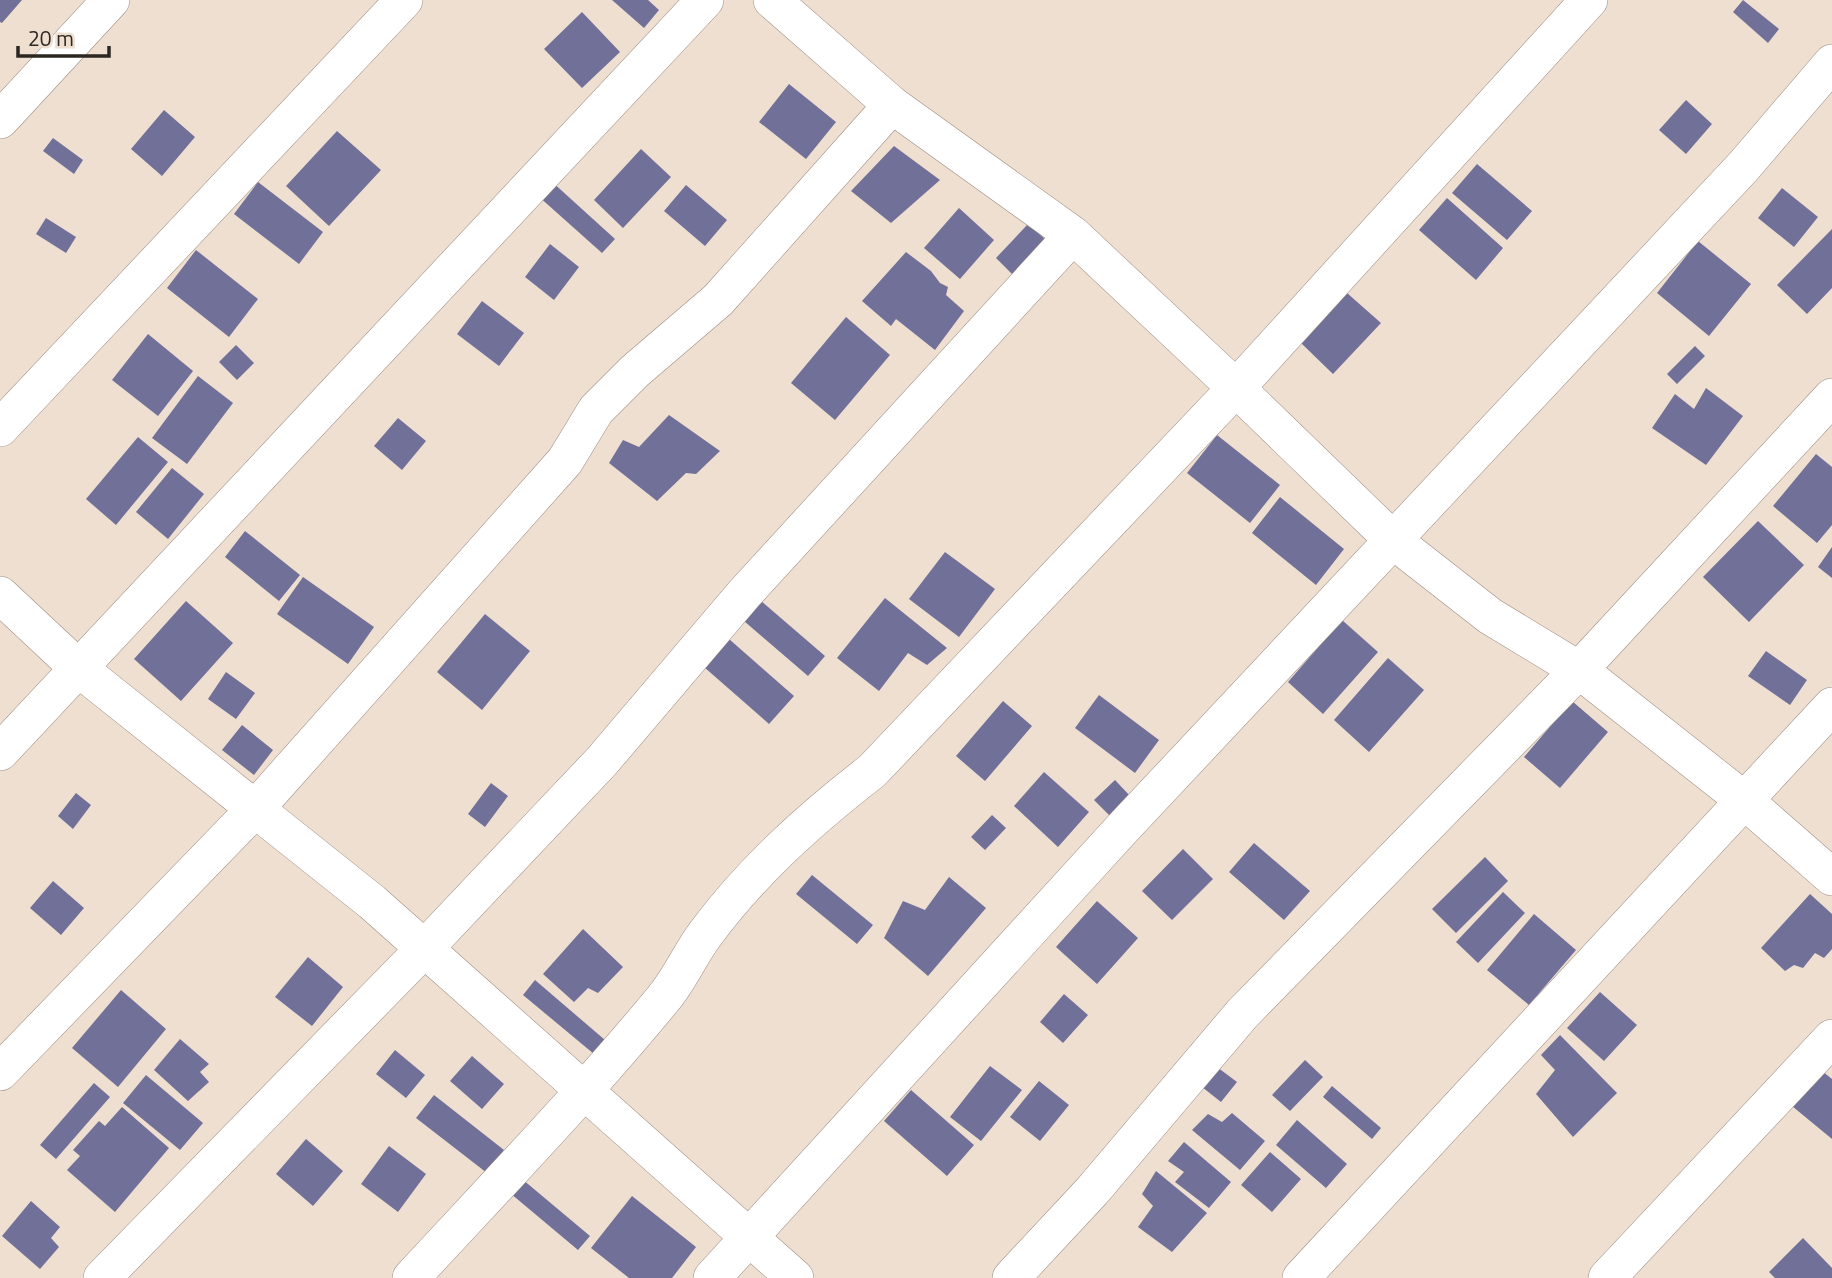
<svg xmlns="http://www.w3.org/2000/svg" width="1832" height="1278" font-family="'Titillium Web',sans-serif">
	<rect width="100%" height="100%" fill="#efdfd1"/>
	<path fill="#717098" d="M0,0h22l-20,23 -2,-1z
		M612,0h36l11,10 -15,18z
		M1743,0l36,29 -11,14 -35,-31z
		M582,12l38,40 -38,36 -38,-39z
		M789,84l47,38 -30,37 -47,-37z
		M1686,100l26,24 -26,30 -27,-24z
		M164,110l31,27 -33,39 -31,-27z
		M337,131l44,39 -52,56 -43,-40z
		M53,138l30,22 -9,14 -31,-23z
		M894,146l46,34 -49,43 -40,-32z
		M641,149l30,28 -48,51 -29,-28z
		M1477,164l55,47 -25,29 -55,-47z
		M550,180l65,59 -13,14 -65,-58z
		M258,182l65,50 -24,32 -65,-50z
		M686,185l41,35 -22,26 -41,-35z
		M1782,188l36,29 -24,30 -36,-29z
		M1447,198l56,50 -27,32 -57,-50z
		M959,208l35,32 -34,39 -36,-31z
		M46,218l30,19 -10,16 -30,-19z
		M1028,224l18,16 -33,35 -17,-17z
		M1832,229v59l-25,26 -30,-29z
		M1698,241l53,43 -42,52 -52,-43z
		M550,244l29,23 -25,33 -29,-23z
		M196,250l62,49 -29,38 -62,-49z
		M906,252l25,19 9,12 8,4 -2,8 18,16 -29,39 -39,-31 -5,7 -29,-25z
		M1347,293l34,30 -48,51 -32,-31z
		M482,301l42,32 -25,33 -42,-32z
		M846,317l44,38 -55,65 -44,-37z
		M148,334l45,37 -35,45 -46,-36z
		M236,345l18,18 -17,17 -18,-18z
		M1695,346l10,10 -28,28 -10,-10z
		M198,376l35,27 -46,61 -35,-26z
		M1706,388l37,28 -37,49 -54,-37 23,-34 19,15z
		M669,415l51,36 -24,23 -10,-1 -29,28 -48,-38 14,-23 16,7z
		M398,418l28,23 -24,29 -28,-24z
		M1217,435l63,50 -30,38 -63,-50z
		M138,437l30,25 -52,63 -30,-26z
		M1816,454l16,13v58l-15,18 -44,-37z
		M172,468l32,26 -36,45 -32,-27z
		M1280,497l64,52 -28,36 -64,-52z
		M1758,521l46,44 -55,57 -46,-45z
		M245,531l55,44 -21,26 -54,-44z
		M1832,547v31l-14,-11z
		M945,552l50,37 -36,48 -50,-38z
		M303,577l71,50 -26,37 -71,-50z
		M885,598l62,50 -20,17 -19,-12 -29,38 -42,-33z
		M186,601l47,42 -52,58 -47,-42z
		M761,601l64,55 -17,20 -64,-55z
		M485,614l45,37 -48,59 -45,-38z
		M1342,620l36,32 -55,62 -35,-32z
		M729,639l65,57 -25,28 -65,-57z
		M1766,651l41,29 -17,25 -42,-29z
		M1388,658l36,32 -55,62 -35,-32z
		M226,672l29,21 -19,26 -28,-20z
		M1099,695l60,45 -24,33 -60,-45z
		M1003,701l29,25 -47,55 -29,-25z
		M1572,701l36,31 -48,56 -36,-31z
		M242,725l31,25 -19,25 -32,-25z
		M1044,772l45,40 -31,35 -44,-41z
		M1115,780l16,17 -20,20 -17,-17z
		M491,783l17,13 -23,31 -17,-13z
		M76,793l15,12 -18,24 -15,-13z
		M992,815l14,13 -21,22 -14,-13z
		M1254,843l56,48 -26,29 -55,-48z
		M1183,849l30,30 -41,41 -30,-29z
		M1485,857l23,24 -52,52 -24,-24z
		M812,875l61,50 -16,19 -61,-50z
		M949,877l37,31 -58,68 -44,-38 19,-37 22,9z
		M53,881l31,27 -23,27 -31,-27z
		M1503,892l22,21 -47,50 -22,-21z
		M1810,894l22,20v35l-8,9 -9,-5 -12,15 -9,-3 -9,6 -24,-23z
		M1097,901l41,37 -41,46 -41,-37z
		M1534,914l42,36 -47,55 -42,-35z
		M583,929l40,38 -25,26 -10,-5 -14,14 -31,-28z
		M308,957l35,30 -31,39 -37,-29z
		M535,980l70,60 -11,14 -71,-59z
		M121,990l45,39 -48,58 -46,-39z
		M1600,992l37,33 -33,36 -37,-33z
		M1064,994l24,21 -25,28 -23,-21z
		M1560,1035l57,58 -44,44 -37,-43 19,-24 -14,-15z
		M180,1039l29,25 -9,8 9,10 -21,19 -34,-31z
		M395,1050l30,25 -19,23 -30,-24z
		M472,1056l32,28 -22,25 -32,-28z
		M1305,1060l18,17 -33,34 -18,-16z
		M990,1066l32,24 -41,51 -31,-24z
		M1217,1067l20,15 -16,20 -19,-15z
		M1822,1071l10,8v60l-40,-33z
		M146,1075l57,48 -23,27 -57,-47z
		M1039,1081l30,24 -29,36 -30,-24z
		M94,1083l16,14 -54,62 -16,-14z
		M1332,1086l49,42 -9,11 -49,-42z
		M911,1090l63,55 -27,31 -63,-55z
		M434,1095l70,55 -17,23 -71,-55z
		M122,1107l47,41 -54,64 -48,-42 13,-14 -7,-6 26,-29 6,5z
		M1232,1113l33,28 -25,29 -48,-40 16,-16 14,8z
		M1297,1120l50,44 -21,24 -50,-43z
		M306,1139l37,32 -30,35 -37,-32z
		M1184,1142l47,40 -22,26 -34,-26 9,-10 -16,-11z
		M389,1146l37,28 -28,38 -37,-28z
		M1270,1152l31,27 -29,33 -31,-27z
		M1156,1171l51,42 -35,39 -34,-25 15,-21 -11,-12z
		M522,1179l68,57 -12,14 -68,-57z
		M632,1196l64,51 -24,31h-43l-38,-30z
		M31,1201l29,26 -9,11 8,9 -19,22 -38,-33z
		M1803,1238l29,30v10h-57l-6,-6z"/>
	<g fill="none" stroke-linecap="round" stroke-linejoin="round">
		<defs>
			<path id="street" d="M772,0l120,105 181,130 163,153 158,153 96,75 89,54 165,130 88,77
				M0,120l111,-120
				M0,428l404,-428
				M0,595l77,72 295,235 423,376
				M0,752l705,-752
				M0,1072l256,-264 309,-347 31,-51 39,-39 83,-71 174,-195
				M102,1278l322,-329 178,-188 142,-167 329,-359
				M411,1278c85,-92 172,-182 252,-279 17,-20 27,-45 43,-66 47,-63 104,-114 166,-162l364,-383 353,-388
				M712,1278l408,-447 623,-664 89,-104
				M1011,1278l82,-88 149,-176 337,-344 253,-273
				M1301,1278l531,-572
				M1607,1278l225,-240"/>
		</defs>
		<use href="#street" stroke="#9b8d80" stroke-width="38"/>
		<use href="#street" stroke="#fff" stroke-width="37"/>
	</g>
	<path d="M18 46v10h91v-10" fill="none" stroke="#2c2621" stroke-width="3.5"/>
	<text x="28" y="46" font-size="21" fill="#2c2621" stroke="#efdfd1" stroke-width="5" paint-order="stroke">20 m</text>
</svg>
